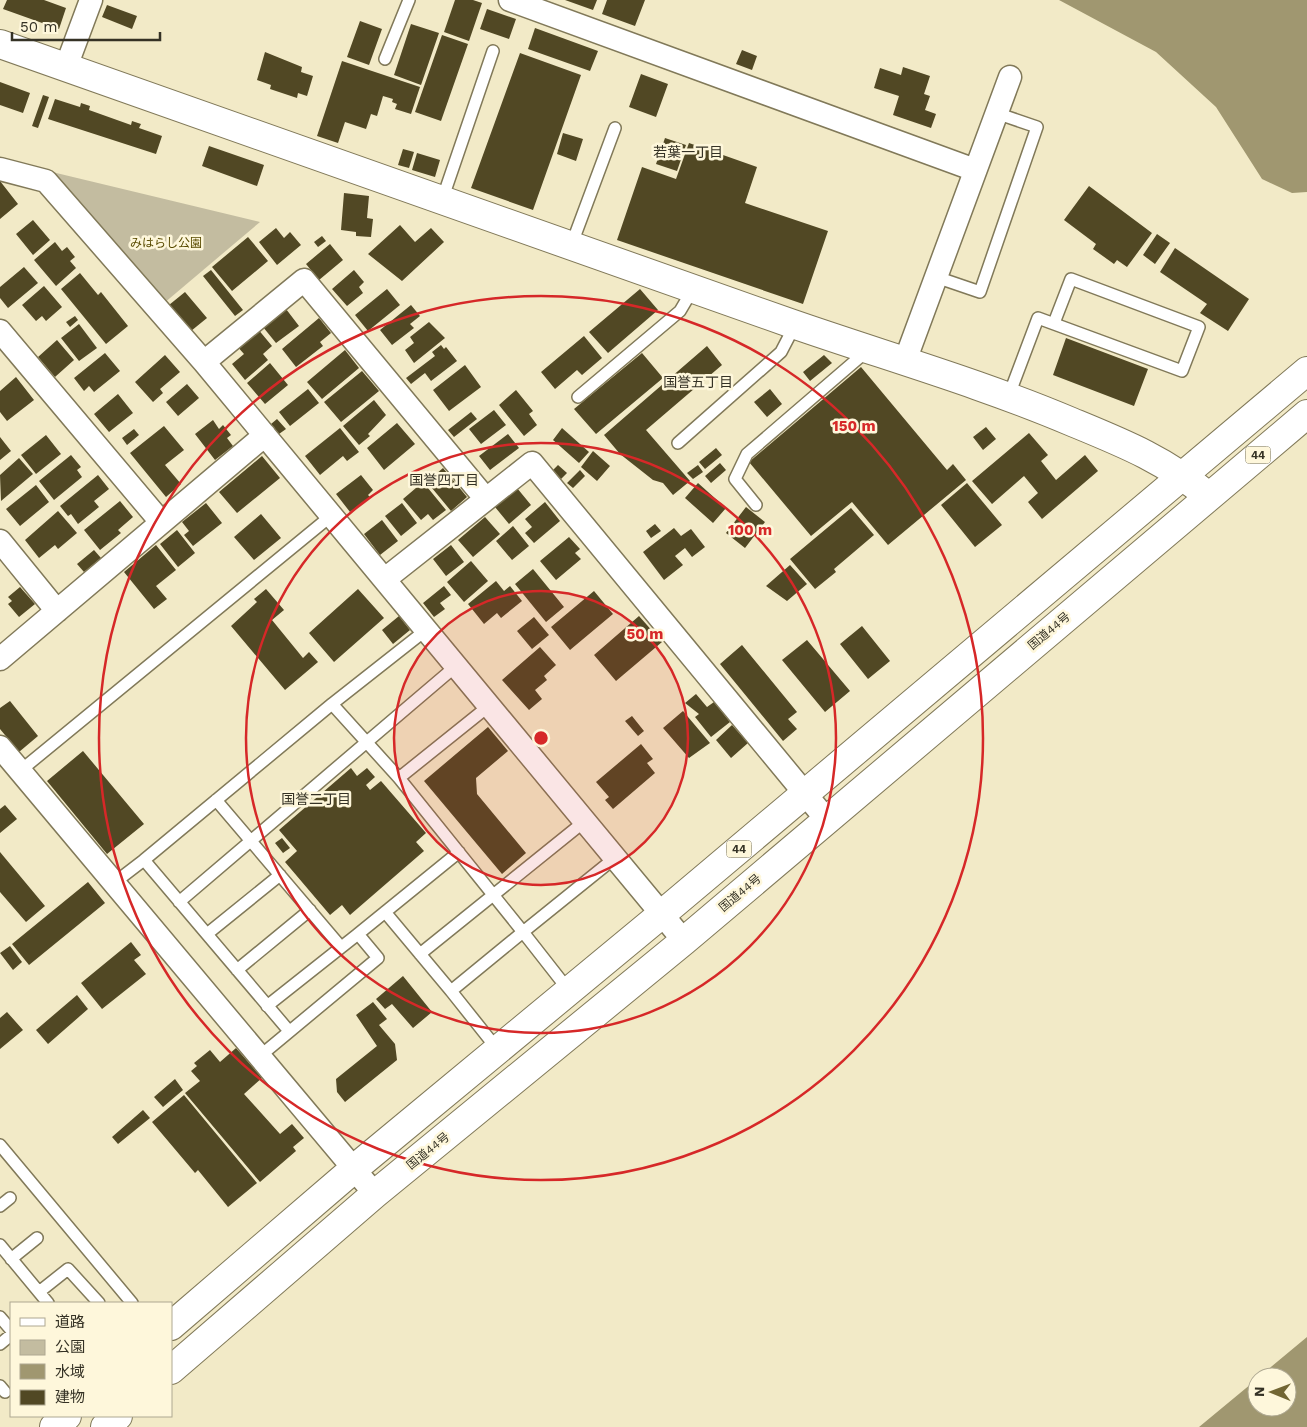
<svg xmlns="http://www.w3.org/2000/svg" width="1307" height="1427" font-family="'Work Sans','Noto Sans JP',sans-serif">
	<rect width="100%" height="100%" fill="#f2eac7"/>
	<path fill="#c3bca0" d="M48,171l212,51 -97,82z"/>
	<path fill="#a09770" d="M1059,0h248v192l-15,1 -30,-14 -46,-72 -60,-55z
		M1307,1337v90h-108l58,-48v28h30v-30h-28z"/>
	<path fill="#514824" d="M7,0h37l22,8 -7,21 -56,-20z
		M455,0h18l9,3 -13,38 -25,-9z
		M565,0h32l-4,10z
		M607,0h38l-10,26 -33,-12z
		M107,5l30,11 -5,13 -30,-12z
		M487,9l29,10 -7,20 -29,-10z
		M360,21l22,8 -13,36 -22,-8z
		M411,24l28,9 -18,52 -27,-10z
		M535,28l63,23 -8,20 -62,-22z
		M442,35l26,9 -27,77 -26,-9z
		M742,50l15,6 -5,14 -16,-6z
		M265,52l37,15 -1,5 12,4 -6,20 -9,-3 -1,5 -27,-9 1,-4 -14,-5z
		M520,53l61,22 -48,135 -62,-22z
		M342,61l78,26 -9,27 -16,-5 2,-5 -5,-2 1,-3 -10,-3 -6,20 -6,-2 -5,15 -21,-7 -7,21 -21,-7z
		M903,67l27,9 -6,18 6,2 -5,14 11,4 -5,14 -38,-13 6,-19 -25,-8 6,-20 21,7z
		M641,74l27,10 -12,33 -27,-10z
		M0,82l30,11 -7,20 -23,-8z
		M43,95l6,2 -11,31 -6,-2z
		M55,99l25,8 1,-4 9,3 -1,4 42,15 1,-4 9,3 -2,4 23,8 -6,18 -108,-35z
		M563,133l20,6 -7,22 -19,-7z
		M665,138l21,7 -9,26 -21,-7z
		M689,143l68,24 -12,36 83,28 -25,73 -186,-64 25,-73 34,12z
		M209,146l55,19 -7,21 -55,-20z
		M403,149l11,3 -5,16 -11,-3z
		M417,153l23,7 -5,17 -23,-7z
		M0,181l18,23 -18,15z
		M1089,186l63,47 -25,34 -10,-7 -3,4 -21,-15 3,-5 -32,-24z
		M344,193l25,3 -2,22 6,1 -2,18 -15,-1v-4l-15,-2z
		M33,220l17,20 -17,15 -17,-21z
		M400,225l15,17 16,-14 13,14 -42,39 -34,-27z
		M276,228l8,10 6,-6 11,13 -24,20 -18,-23z
		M1157,234l13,9 -15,21 -12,-9z
		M322,236l4,5 -8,6 -4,-5z
		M248,237l20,24 -36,30 -20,-24z
		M55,242l7,9 5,-4 8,10 -5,4 6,7 -20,18 -22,-26z
		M330,244l13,16 -24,20 -13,-16z
		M1175,248l74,51 -21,32 -28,-18 7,-9 -47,-32z
		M24,267l14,16 -30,25 -8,-10v-11z
		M211,270l32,40 -8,6 -32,-40z
		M354,270l10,12 -5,5 4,6 -16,13 -15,-17z
		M80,273l18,22 3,-3 27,34 -22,18 -45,-55z
		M44,286l18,21 -16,14 -4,-5 -6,5 -14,-16z
		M387,289l13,16 -32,26 -13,-16z
		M640,289l18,21 -50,43 -19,-21z
		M185,292l22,26 -16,13 -22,-26z
		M411,305l9,11 -10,8 4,4 -22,17 -12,-15z
		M286,309l13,17 -23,17 -13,-16z
		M75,316l3,4 -8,7 -4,-5z
		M319,318l12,15 -11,9 3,4 -27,21 -14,-18z
		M429,322l16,16 -31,25 -9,-13 9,-7 -4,-6z
		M79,324l18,24 -18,13 -18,-23z
		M257,328l15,18 -9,8 5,6 -23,20 -13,-16 12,-10 -8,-9z
		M584,336l18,22 -20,17 -5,-5 -22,19 -14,-17z
		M1066,338l82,31 -14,37 -81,-31z
		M57,340l17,20 -19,17 -17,-20z
		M441,345l3,4 2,-2 11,14 -26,20 -6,-8 -14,11 -5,-6 29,-22 -3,-4z
		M707,346l15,19 -76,65 44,51 -17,14 -10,-12 -10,-3 -33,-26 -16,-19z
		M345,350l14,18 -37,31 -15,-17z
		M105,353l15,18 -26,21 -5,-6 -5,5 -10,-13z
		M642,353l21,25 -67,56 -22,-25z
		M165,355l15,17 -20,17 3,4 -10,9 -18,-20z
		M824,355l8,8 -22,18 -7,-9z
		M270,363l18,22 -23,19 -18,-21z
		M465,365l16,22 -32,24 -16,-21z
		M861,367l86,103 6,-6 13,16 -78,65 -36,-43 -41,34 -62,-74z
		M362,371l17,20 -38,31 -17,-20z
		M16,377l18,23 -27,21 -7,-9v-21z
		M187,384l12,14 -21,18 -12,-14z
		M308,389l11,14 -29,23 -11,-14z
		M770,389l12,15 -15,13 -13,-15z
		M516,390l17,21 -4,3 8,11 -13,11 -25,-31z
		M118,394l15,19 -24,19 -15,-18z
		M374,400l12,15 -18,19 2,2 -11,9 -16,-19z
		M494,410l12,15 -25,19 -12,-15z
		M471,412l6,7 -23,18 -6,-7z
		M277,419l9,10 -7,5 -8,-10z
		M213,420l6,9 4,-4 8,10 -4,3 6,8 -18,14 -20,-26z
		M397,423l18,21 -31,26 -17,-22z
		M164,426l20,24 -19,15 16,19 -15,13 -36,-44z
		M986,427l10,12 -13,11 -10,-13z
		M340,428l19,24 -12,9 -4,-5 -23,19 -15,-19z
		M562,428l27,24 -10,11 -26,-23z
		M134,429l5,6 -12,10 -5,-7z
		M1029,433l19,22 -7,6 15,19 29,-25 13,16 -56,48 -14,-17 10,-9 -14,-17 -32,28 -20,-23z
		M508,434l11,14 -29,22 -11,-14z
		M46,435l15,19 -25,20 -15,-19z
		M0,437l11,14 -11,9z
		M716,448l6,7 -17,14 -6,-7z
		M593,451l17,15 -13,15 -16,-14z
		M71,455l10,12 -4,3 5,7 -28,23 -15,-19z
		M262,456l18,22 -43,35 -18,-21z
		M19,458l14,16 -32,27 -1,-26z
		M720,463l6,7 -15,13 -6,-7z
		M558,465l9,8 -6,6 -8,-9z
		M698,465l5,7 -10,7 -6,-6z
		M443,468l24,29 -16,14 -24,-29z
		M580,470l5,6 -12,12 -6,-5z
		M98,475l11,14 -15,12 5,6 -21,17 -7,-10 -3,2 -8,-10z
		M361,475l12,15 -5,5 2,2 -20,15 -14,-18z
		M423,482l23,28 -13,10 -5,-6 -7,6 -18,-21z
		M698,483l28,25 -13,15 -28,-25z
		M967,483l35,42 -27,22 -34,-42z
		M36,485l13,17 -29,24 -14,-17z
		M517,488l14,17 -22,19 -14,-17z
		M120,501l13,16 -15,13 3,3 -21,17 -16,-20z
		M545,502l15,19 -26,22 -9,-10 7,-6 -7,-8z
		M206,503l16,20 -29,23 -9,-11 5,-4 -7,-9z
		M402,503l15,20 -16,13 -16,-20z
		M746,507l19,15 -20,26 -19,-15z
		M851,508l23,27 -40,34 2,3 -21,17 -25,-30z
		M58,511l19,22 -19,16 -3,-4 -16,13 -14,-18z
		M261,514l20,24 -27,22 -20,-23z
		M485,517l15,17 -27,23 -15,-17z
		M382,520l16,21 -18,14 -16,-21z
		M655,524l6,7 -10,7 -5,-7z
		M513,526l16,20 -17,14 -16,-19z
		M674,528l7,8 10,-7 14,18 -13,10 -7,-9 -10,8 8,9 -19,15 -21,-28z
		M177,530l18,23 -17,14 -18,-23z
		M569,537l11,12 -5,4 6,6 -25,21 -16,-19z
		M156,545l20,25 -20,16 11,13 -13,10 -30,-37z
		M451,545l13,17 -18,14 -13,-17z
		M94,550l7,8 -17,14 -7,-8z
		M471,561l17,20 -24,21 -17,-20z
		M790,565l17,19 -20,17 -21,-15z
		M533,569l31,38 -18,15 -31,-38z
		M496,581l8,10 6,-5 12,15 -21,17 -4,-5 -13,11 -16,-20z
		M444,586l7,9 -11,8 5,6 -11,8 -11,-14z
		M20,587l15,17 -16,13 -11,-13 4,-3 -4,-4z
		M266,589l18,21 -12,10 31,38 6,-6 9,10 -33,28 -54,-64 26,-24 -3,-3z
		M358,589l26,29 -50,44 -25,-29z
		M594,591l19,23 -43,36 -19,-23z
		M399,616l11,14 -17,14 -11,-14z
		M639,616l23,26 -46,39 -22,-26z
		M534,617l15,18 -17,14 -15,-18z
		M862,626l28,35 -22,18 -28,-35z
		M807,640l43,51 -25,21 -43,-52z
		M742,645l55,67 -9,7 9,10 -14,12 -63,-77z
		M540,647l16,18 -12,11 3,4 -12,10 7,9 -13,11 -27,-30z
		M696,694l11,13 7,-5 16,20 -19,15 -16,-20 4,-3 -14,-11z
		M10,701l28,35 -19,16 -19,-23v-21z
		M683,711l27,32 -21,15 -26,-30z
		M632,716l12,15 -6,5 -13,-15z
		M732,725l16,18 -17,15 -15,-18z
		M488,727l20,24 -32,27 1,16 49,59 -24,21 -78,-93z
		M641,744l12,15 -6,4 8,10 -42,36 -8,-9 4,-3 -13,-15z
		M83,751l61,73 -37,30 -60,-73z
		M351,768l6,8 10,-8 8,9 -9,8 4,5 11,-9 45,52 -10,9 8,9 -74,64 -8,-10 -12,10 -45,-53 12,-11 -18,-21z
		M5,805l12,14 -17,14v-24z
		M282,838l8,10 -7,5 -8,-10z
		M0,852l45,54 -19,16 -26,-30z
		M88,882l17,21 -76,62 -17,-21z
		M131,942l10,13 -7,5 12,14 -44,35 -21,-26z
		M10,946l12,16 -9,8 -13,-17z
		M403,976l29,36 -19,16 -21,-24 -7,5 -9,-10z
		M77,995l11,14 -40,35 -12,-14z
		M373,1002l14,17 -8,6 16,19 2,16 -52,42 -8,-10 -1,-13 41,-33 -21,-31z
		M7,1012l16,18 -23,19v-31z
		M236,1048l26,30 -18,16 36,40 12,-10 12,14 -11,9 3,4 -36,31 -75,-89 15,-12 -9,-10 6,-5 -3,-3 16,-13 10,12z
		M175,1079l8,11 -20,17 -9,-10z
		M184,1095l73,88 -29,24 -30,-37 -3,3 -43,-51z
		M143,1110l7,8 -32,26 -6,-7z"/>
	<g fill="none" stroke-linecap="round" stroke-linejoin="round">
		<defs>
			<path id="lane" d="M385,59l24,-59
				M442,200l51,-149
				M571,246l44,-118
				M936,277l44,15 57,-165 -41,-14
				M1009,395l29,-77 144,53 17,-44 -128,-48 -17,44
				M578,397l102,-86 13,-22
				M678,443l103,-91 14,-27
				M756,505l-21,-26 12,-25 121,-104
				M332,704l67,74
				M490,705l-91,73 124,154 93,-75
				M20,771l312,-256
				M216,800l125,147
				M114,883l30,-23
				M179,902l277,-236
				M385,912l66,79
				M207,934l73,-59
				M420,954l165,-133
				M237,970l73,-60
				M267,1006l91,-72
				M289,1031l-145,-171 188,-156 94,-74
				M498,1050l-47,-59 72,-59 47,60
				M260,1056l118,-98 -20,-24 101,-82
				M0,1145l132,158
				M0,1206l10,-8
				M0,1245l48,58
				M11,1259l26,-21
				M39,1292l29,-23 31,34
				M0,1317l11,13
				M0,1344l11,-9
				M0,1386l5,6"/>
			<path id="street" d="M510,0l465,170
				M66,67l25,-67
				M0,169l46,12 158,181 480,579
				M0,331l161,191
				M905,361l105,-284
				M204,362l100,-82 181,218
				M0,541l57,70
				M385,579l147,-116 294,356
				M0,659l265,-224
				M0,747l375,447"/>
			<path id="secondary" d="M0,44c264,93 527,187 790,279 95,33 190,60 282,99 51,21 94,38 136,74"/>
			<path id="highway" d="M171,1326l184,-158 307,-254 645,-543
				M171,1370l204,-176 309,-253 623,-527
				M54,1427l13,-11
				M105,1427l13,-11"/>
		</defs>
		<use href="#lane" stroke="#817959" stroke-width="14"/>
		<use href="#street" stroke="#817959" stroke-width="25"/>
		<use href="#secondary" stroke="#817959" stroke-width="30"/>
		<use href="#highway" stroke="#817959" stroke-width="30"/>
		<use href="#lane" stroke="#fff" stroke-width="11"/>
		<use href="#street" stroke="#fff" stroke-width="22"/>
		<use href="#secondary" stroke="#fff" stroke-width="28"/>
		<use href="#highway" stroke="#fff" stroke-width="28"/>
	</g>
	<circle cx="541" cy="738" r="147" fill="#d62828" fill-opacity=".12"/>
	<g fill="none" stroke="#d62828" stroke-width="2.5">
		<circle cx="541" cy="738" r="147"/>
		<circle cx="541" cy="738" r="295"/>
		<circle cx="541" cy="738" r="442"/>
	</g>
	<g text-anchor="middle" stroke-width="5" stroke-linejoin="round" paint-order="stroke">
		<g fill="#fef7db" stroke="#716d5c" stroke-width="1">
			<rect x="1245.5" y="446.5" width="25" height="17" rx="4"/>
			<rect x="726.5" y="840.5" width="25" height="17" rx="4"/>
		</g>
		<g font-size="11" font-weight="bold" fill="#353225">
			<text x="1258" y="459">44</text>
			<text x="739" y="853">44</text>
		</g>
		<g font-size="12" fill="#594b00" stroke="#fef7db">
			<text x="166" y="247">みはらし公園</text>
		</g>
		<g font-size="12" fill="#353225" stroke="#fef7db">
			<text transform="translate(1049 631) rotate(-40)" y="4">国道44号</text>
			<text transform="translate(740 893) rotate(-40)" y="4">国道44号</text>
			<text transform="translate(428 1151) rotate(-39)" y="4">国道44号</text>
		</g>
		<g font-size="14" fill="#353225" stroke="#fef7db">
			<text x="688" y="157">若葉一丁目</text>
			<text x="698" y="387">国誉五丁目</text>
			<text x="444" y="485">国誉四丁目</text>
			<text x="316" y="804">国誉二丁目</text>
		</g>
	</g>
	<circle cx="541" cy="738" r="8" fill="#d62828" stroke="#fef7db" stroke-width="2.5"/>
	<g font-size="15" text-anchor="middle" font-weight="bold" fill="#d62828" stroke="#fef7db" stroke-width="5" stroke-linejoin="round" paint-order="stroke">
		<text x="854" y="431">150 m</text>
		<text x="750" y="535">100 m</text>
		<text x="645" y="639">50 m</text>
	</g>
	<rect x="10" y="1302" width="162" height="115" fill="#fef7db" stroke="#aea892"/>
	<rect x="20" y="1318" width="25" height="8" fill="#ffffff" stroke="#aea892"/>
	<text x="55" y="1327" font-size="15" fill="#353225">道路</text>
	<rect x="20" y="1340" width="25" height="15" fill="#c3bca0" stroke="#aea892"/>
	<text x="55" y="1352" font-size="15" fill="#353225">公園</text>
	<rect x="20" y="1364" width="25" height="15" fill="#a09770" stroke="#aea892"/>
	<text x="55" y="1377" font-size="15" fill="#353225">水域</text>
	<rect x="20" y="1390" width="25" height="15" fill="#514824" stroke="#aea892"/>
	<text x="55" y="1402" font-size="15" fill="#353225">建物</text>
	<g transform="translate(1272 1392) rotate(271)"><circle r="24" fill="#fef7db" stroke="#aea892"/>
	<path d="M0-4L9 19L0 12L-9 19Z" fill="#726633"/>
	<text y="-8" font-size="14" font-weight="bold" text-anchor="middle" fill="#353225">N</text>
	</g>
	<path d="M12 32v8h148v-8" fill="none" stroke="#353225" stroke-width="2.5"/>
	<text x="20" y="32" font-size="15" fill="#353225" stroke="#fef7db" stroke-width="4" paint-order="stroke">50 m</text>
</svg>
